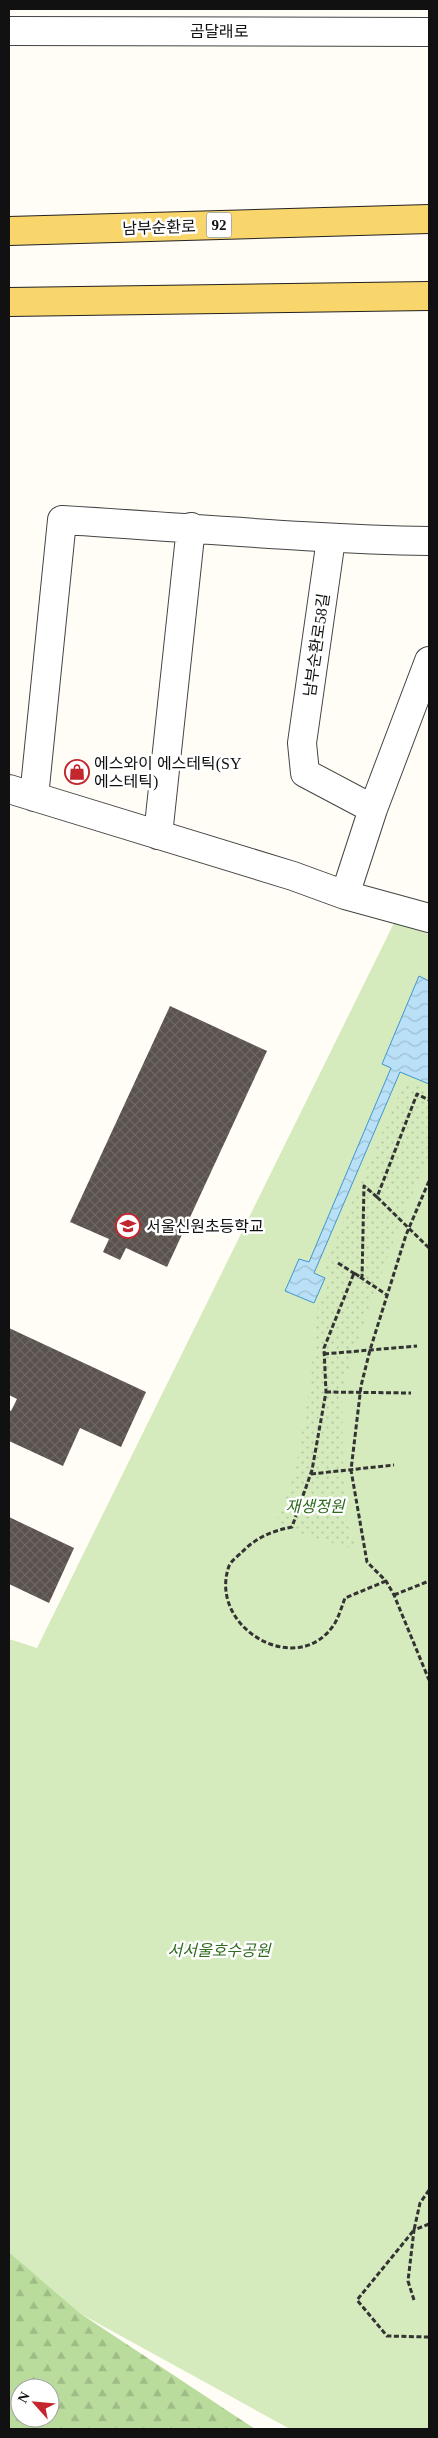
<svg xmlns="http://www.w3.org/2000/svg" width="438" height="2438" font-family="'Times New Roman','Noto Sans KR',serif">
	<defs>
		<pattern id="forest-firs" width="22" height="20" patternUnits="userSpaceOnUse" patternTransform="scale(1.25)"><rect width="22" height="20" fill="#b9dc9c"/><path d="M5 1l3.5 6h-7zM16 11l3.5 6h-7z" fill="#9ebc85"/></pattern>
		<pattern id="garden-dots" width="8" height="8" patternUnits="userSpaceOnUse" patternTransform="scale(1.25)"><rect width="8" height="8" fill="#d5ebbd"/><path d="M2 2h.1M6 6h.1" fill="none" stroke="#b6c8a1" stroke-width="1.8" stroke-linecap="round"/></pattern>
		<pattern id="water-waves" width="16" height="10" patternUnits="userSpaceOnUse" patternTransform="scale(1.25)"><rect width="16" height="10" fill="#b9e0f7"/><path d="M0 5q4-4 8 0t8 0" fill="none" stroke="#9ebfd3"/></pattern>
		<pattern id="building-cross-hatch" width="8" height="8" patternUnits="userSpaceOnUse" patternTransform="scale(1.25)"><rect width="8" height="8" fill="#5a524d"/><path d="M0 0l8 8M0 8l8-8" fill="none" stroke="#6d6662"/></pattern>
	</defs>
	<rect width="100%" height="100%" fill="#fffdf5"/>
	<path fill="#d5ebbd" d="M394,923l35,11v1495h-139l-209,-115 -72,-62v-613l28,9z"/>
	<path fill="url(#forest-firs)" fill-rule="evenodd" d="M9,2252l72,62 174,115h-246zM20,2388h30v30h-30z"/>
	<path fill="url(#garden-dots)" d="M405,1081l24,9v66l-28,64 -47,131 -12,41 1,79 4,52 10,27 -82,-24 20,-53 15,-87 8,-81 15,-29 -10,-7z"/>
	<path fill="url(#water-waves)" stroke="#3f96cf" d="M419,976l10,5v103l-29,-12 -86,201 11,5 -11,25 -29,-12 14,-32 10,3 82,-194 -9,-4z"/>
	<path fill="url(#building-cross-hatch)" d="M170,1006l97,45 -100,216 -41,-19 -6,12 -17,-8 6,-13 -39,-17z
		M9,1328l137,64 -25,55 -41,-19 -17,38 -54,-25v-31l2,1 6,-12 -8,-4z
		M9,1517l65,31 -25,55 -40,-19z"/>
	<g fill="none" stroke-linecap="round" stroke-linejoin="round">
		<defs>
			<path id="minor" d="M9,31l420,1
				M331,539l-29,204 3,30 68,36
				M9,789l284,87 52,19 84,23
				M34,797l28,-277c122,7 245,19 367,21
				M158,835l33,-308
				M345,895l28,-86 56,-148"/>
			<path id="major" d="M9,231l420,-12
				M9,302l420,-6"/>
		</defs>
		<use href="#minor" stroke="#444" stroke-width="30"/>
		<use href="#major" stroke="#222" stroke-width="30"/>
		<path stroke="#333" stroke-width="3" stroke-dasharray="5 2.5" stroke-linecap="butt" d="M429,1181l-23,54 -36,115 -9,36 -10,84 16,92 19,19 8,14 35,85
			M377,1197l52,51
			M338,1263l17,11
			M360,1277l27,18
			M324,1354l93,-8
			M326,1392l85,1
			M311,1474l83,-9
			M386,1581l-41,17c-3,8 -6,18 -10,25 -36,58 -128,5 -106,-57 2,-5 9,-10 13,-14 15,-15 30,-21 50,-25l20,-57 14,-78 -2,-44 30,-75 8,5 2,-92 13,11 40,-103 12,6
			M394,1595l35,-14
			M429,2190l-9,13 -6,27 -57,70 30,36 42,1
			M414,2300l-6,-19 6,-51 15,-6"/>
		<use href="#minor" stroke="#fff" stroke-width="28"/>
		<use href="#major" stroke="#f9d66b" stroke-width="28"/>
	</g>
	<defs>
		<symbol id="shop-ring" viewBox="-11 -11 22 22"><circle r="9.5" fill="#fff" stroke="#c4262e" stroke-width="1.5"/><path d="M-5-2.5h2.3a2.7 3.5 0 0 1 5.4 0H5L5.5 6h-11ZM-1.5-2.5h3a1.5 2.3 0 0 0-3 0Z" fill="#c4262e"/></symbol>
		<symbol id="school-ring" viewBox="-11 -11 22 22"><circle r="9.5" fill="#fff" stroke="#c4262e" stroke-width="1.5"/><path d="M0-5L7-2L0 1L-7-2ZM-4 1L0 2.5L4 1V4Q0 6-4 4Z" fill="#c4262e"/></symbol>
	</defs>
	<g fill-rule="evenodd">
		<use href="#shop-ring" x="63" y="758" width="28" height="28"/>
		<use href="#school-ring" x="114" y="1212" width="28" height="28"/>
	</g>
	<g text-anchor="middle" stroke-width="5" stroke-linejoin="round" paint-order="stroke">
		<rect fill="#fff" stroke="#585858" stroke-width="1" x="206.5" y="212.5" width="25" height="25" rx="4"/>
		<g font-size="15" font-weight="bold" fill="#111">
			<text x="219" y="230">92</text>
		</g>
		<g font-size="16" fill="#111" stroke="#fff">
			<text x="219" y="37">곰달래로</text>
			<text transform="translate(159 227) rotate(-2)" y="6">남부순환로</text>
			<text transform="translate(316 645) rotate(-82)" y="6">남부순환로58길</text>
		</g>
		<g font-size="16" fill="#111" stroke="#fff" text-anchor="start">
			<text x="94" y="769">에스와이 에스테틱(SY<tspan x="94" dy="18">에스테틱)</tspan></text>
			<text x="146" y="1232">서울신원초등학교</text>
		</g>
		<g font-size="16" font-style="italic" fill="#2f6b1f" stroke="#fff">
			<text x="315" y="1512">재생정원</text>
			<text x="219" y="1956">서서울호수공원</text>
		</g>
	</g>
	<rect width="438" height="2438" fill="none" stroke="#111111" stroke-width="20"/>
	<g transform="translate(35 2403) rotate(297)"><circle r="24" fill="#ffffff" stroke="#a0a0a0"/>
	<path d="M0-4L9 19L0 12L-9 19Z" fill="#c4262e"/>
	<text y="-8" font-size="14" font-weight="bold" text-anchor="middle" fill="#111111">N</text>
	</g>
</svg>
